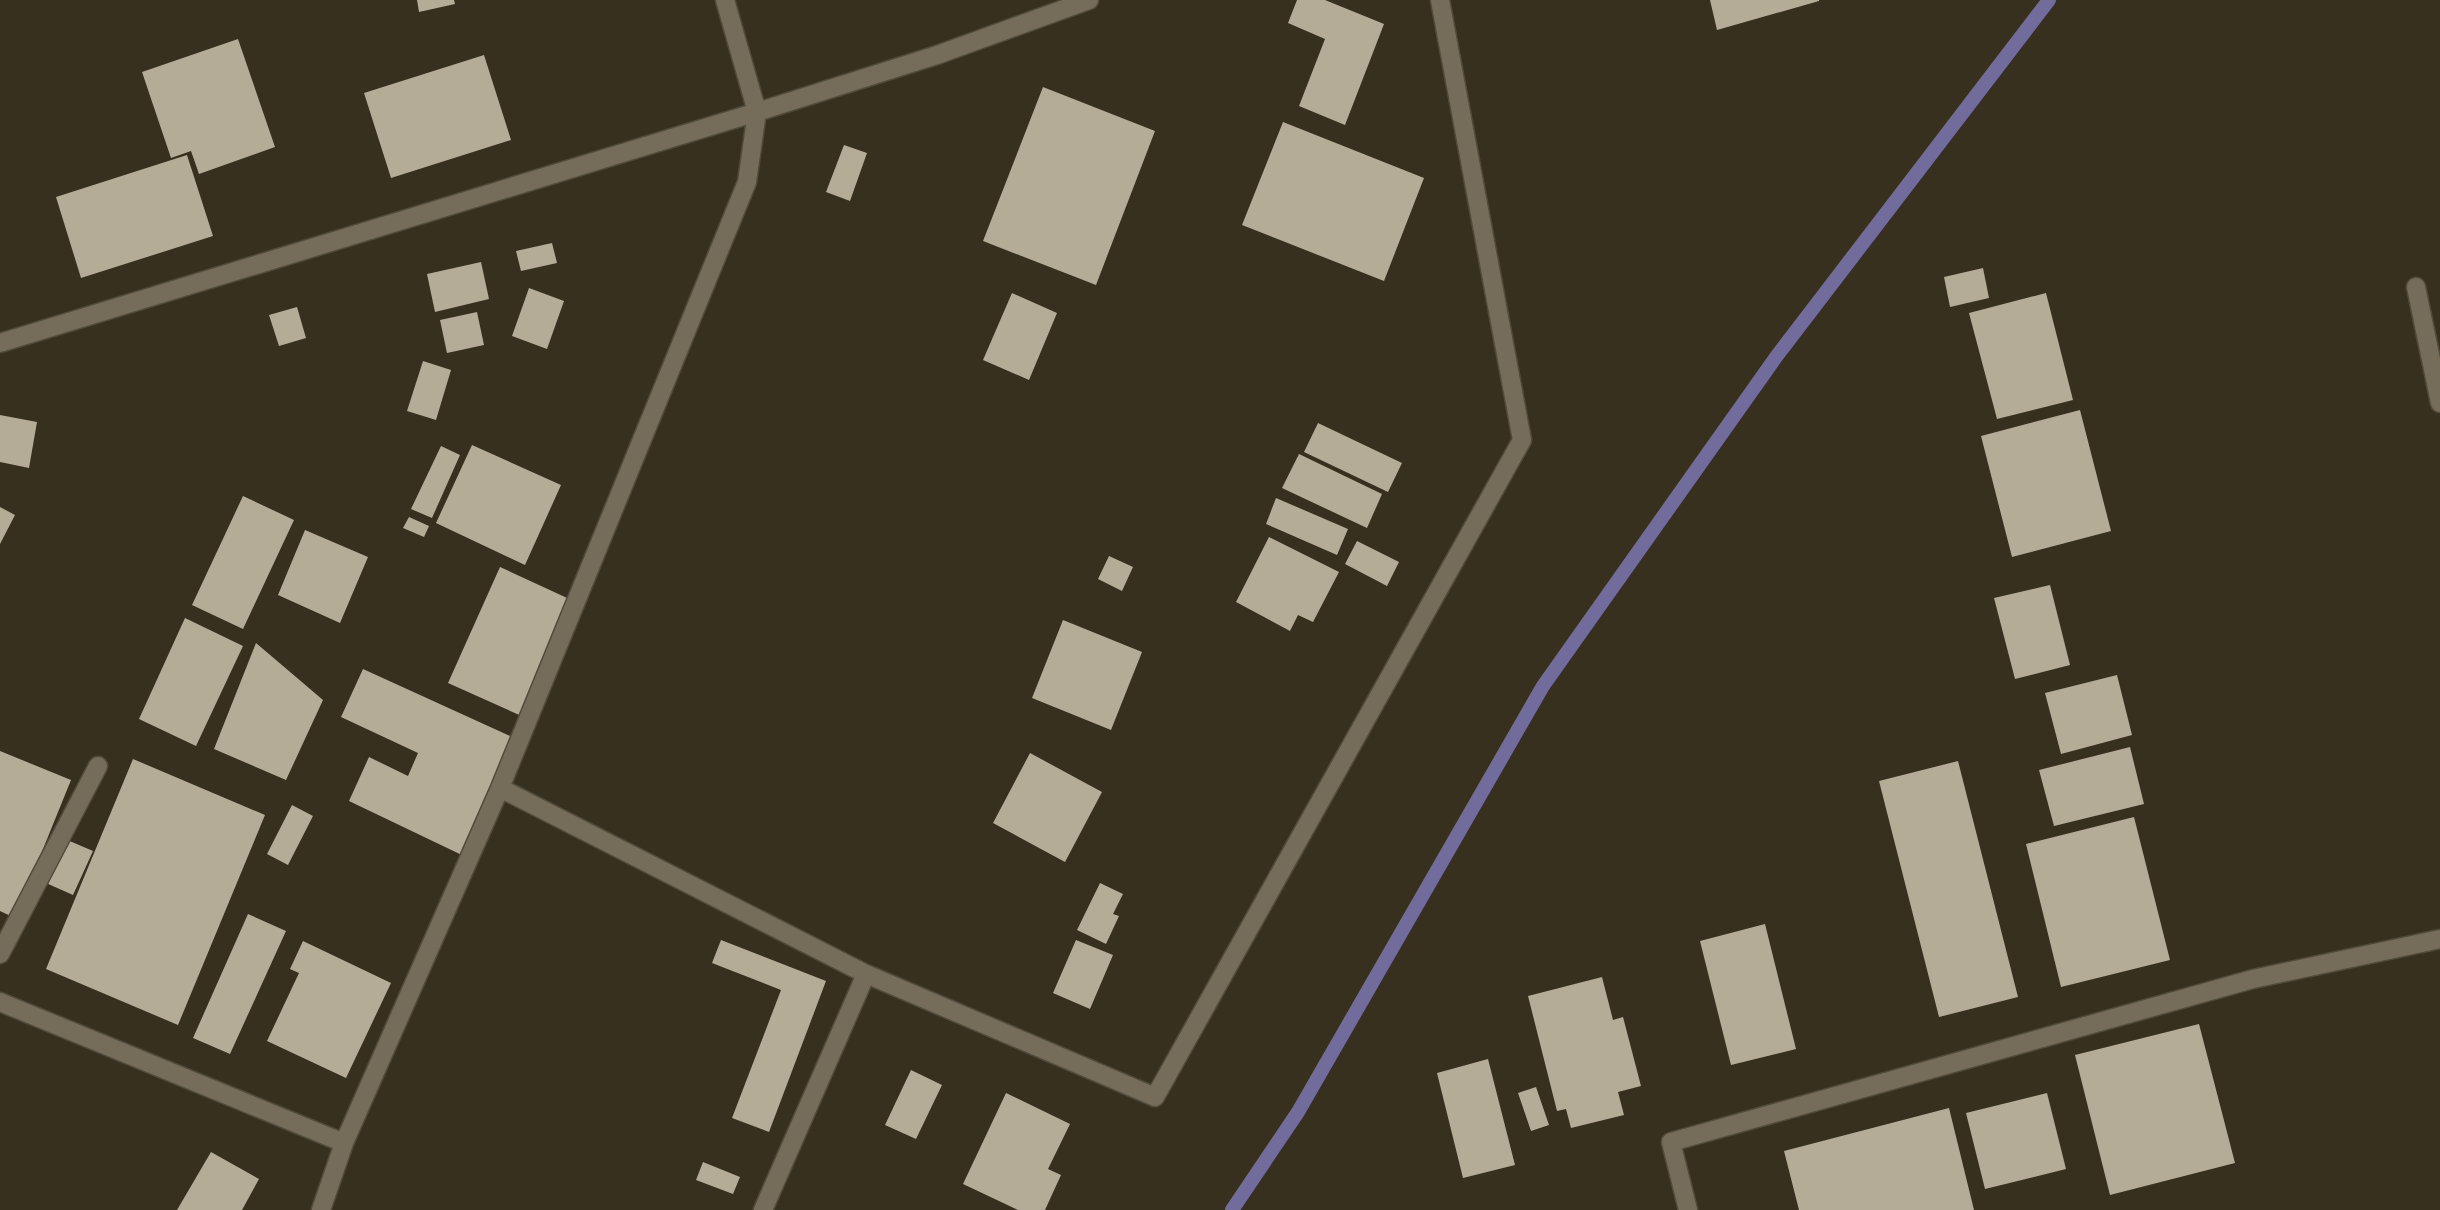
<svg xmlns="http://www.w3.org/2000/svg" width="2440" height="1210" font-family="'Fira Sans Condensed',sans-serif">
	<rect width="100%" height="100%" fill="#37301f"/>
	<g fill="none" stroke-linecap="round" stroke-linejoin="round">
		<path stroke="#716c9b" stroke-width="14" d="M1232,1210l66,-98 245,-426 233,-329 273,-357"/>
	</g>
	<path fill="#b5ac98" d="M417,0h37l1,4 -36,8z
		M1297,0h28l59,24 -39,101 -46,-19 26,-67 -37,-16z
		M1710,0h109v1l-102,29z
		M238,39l37,108 -76,27 -8,-23 -20,7 -29,-86z
		M484,55l27,85 -120,38 -27,-85z
		M1043,87l112,44 -59,154 -113,-44z
		M1283,122l141,56 -40,103 -142,-56z
		M844,145l23,8 -17,48 -24,-9z
		M187,155l26,81 -132,42 -25,-81z
		M552,243l5,20 -36,8 -5,-20z
		M481,262l8,37 -54,13 -8,-38z
		M1983,268l6,30 -39,9 -6,-30z
		M529,288l35,13 -17,48 -35,-13z
		M1012,293l45,20 -28,67 -46,-20z
		M2046,293l27,107 -76,19 -28,-106z
		M297,307l9,31 -27,8 -10,-31z
		M477,312l7,33 -37,8 -7,-33z
		M423,361l28,9 -15,50 -29,-9z
		M2080,410l31,121 -99,26 -31,-121z
		M0,415l37,7 -8,46 -29,-6z
		M1318,423l84,40 -14,29 -84,-40z
		M472,445l89,40 -36,80 -89,-42z
		M441,446l19,9 -28,63 -21,-9z
		M1299,454l83,40 -15,34 -85,-40z
		M243,496l51,24 -51,109 -51,-24z
		M1276,498l72,31 -11,26 -71,-31z
		M0,507l15,8 -15,29z
		M409,517l20,9 -5,11 -21,-9z
		M305,530l63,27 -28,66 -62,-28z
		M1269,537l70,35 -26,50 -15,-7 -8,16 -54,-29z
		M1357,541l42,21 -12,24 -42,-22z
		M1109,556l24,11 -11,24 -24,-12z
		M500,567l78,36 -52,115 -78,-35z
		M2050,585l20,80 -55,14 -21,-81z
		M185,618l58,28 -47,100 -57,-27z
		M1063,620l79,32 -31,78 -79,-32z
		M256,643l67,57 -37,80 -72,-31z
		M363,669l156,71 -53,117 -117,-56 20,-44 39,19 10,-23 -77,-36z
		M2117,675l15,60 -71,19 -16,-61z
		M2130,747l14,57 -90,22 -15,-56z
		M0,751l71,29 -56,138 -15,-7z
		M1030,753l72,39 -37,70 -72,-39z
		M133,759l132,56 -87,210 -132,-56z
		M1958,761l60,236 -79,20 -60,-236z
		M292,805l21,11 -25,49 -21,-11z
		M2134,817l36,143 -109,27 -35,-143z
		M65,839l28,12 -20,44 -27,-12z
		M1100,883l23,11 -10,20 6,2 -13,28 -29,-14z
		M248,914l38,17 -56,123 -37,-16z
		M1765,924l31,125 -65,16 -31,-124z
		M721,940l105,41 -57,151 -37,-14 49,-128 -69,-27z
		M1076,940l37,15 -23,54 -37,-16z
		M303,941l88,42 -45,95 -79,-37 32,-68 -9,-4z
		M1602,977l11,43 10,-3 18,69 -23,6 6,23 -53,13 -5,-19 -9,2 -29,-115z
		M2199,1024l36,139 -125,32 -35,-140z
		M1488,1059l27,106 -52,13 -26,-105z
		M911,1070l31,15 -26,54 -31,-14z
		M1536,1087l13,38 -18,6 -13,-38z
		M1006,1093l64,31 -22,45 13,6 -16,35h-27l-55,-26z
		M2047,1093l19,76 -81,20 -19,-76z
		M1949,1108l25,102h-175l-15,-59z
		M211,1152l48,27 -17,31h-65z
		M703,1162l37,15 -7,17 -37,-14z"/>
	<g fill="none" stroke-linecap="round" stroke-linejoin="round">
		<defs>
			<path id="street" d="M2416,287l24,116
				M0,343l757,-231 180,-57 152,-55
				M500,788l366,186 289,123 367,-657 -82,-440
				M0,954l98,-188
				M0,1002l344,141
				M321,1210l23,-67 156,-355 247,-606 10,-70 -32,-112
				M763,1210l103,-236
				M1688,1210l-17,-68 582,-163 187,-40"/>
		</defs>
		<use href="#street" stroke="#514b3c" stroke-width="21"/>
		<use href="#street" stroke="#756d5a" stroke-width="18"/>
	</g>
</svg>
